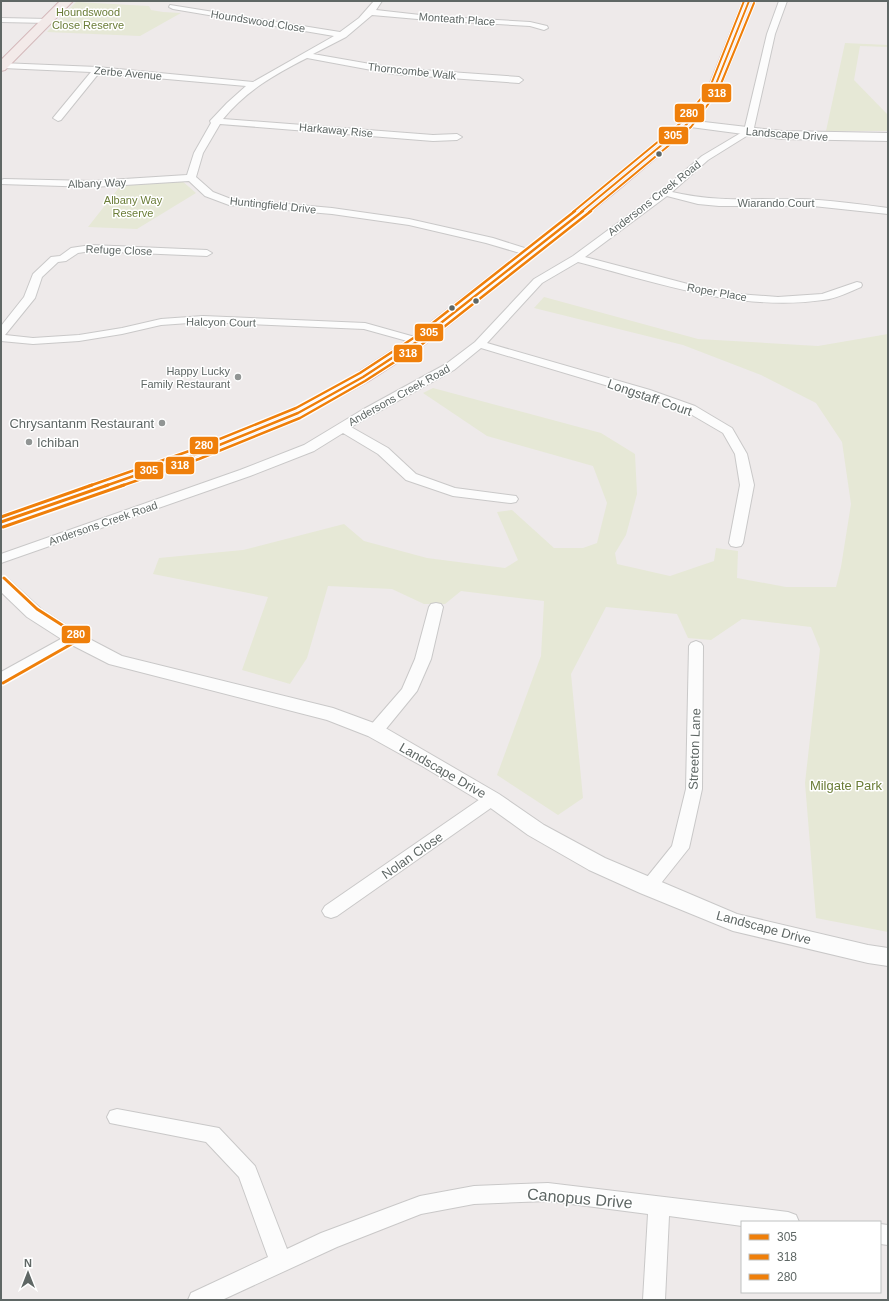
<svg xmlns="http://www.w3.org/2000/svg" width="889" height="1301" font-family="Arial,sans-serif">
	<rect width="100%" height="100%" fill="#eeeaea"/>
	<path fill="#e6e8d6" d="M76,2l73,4 2,4 12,2 18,1 -41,23 -93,-4z
		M845,43l43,2v2l-28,-1 -6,34 34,35v16h-62z
		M181,180l15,13 -59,36 -49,-2 33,-42z
		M544,297l154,42 120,7 70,-12v598l-72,-14 -11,-135 15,-134 -9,-22 -69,-8 -31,21 -23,-2 -11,-24 -71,-7 -35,67 12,124 -25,17 -61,-40 44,-119 3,-55 -83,-10 -16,13h-21l-32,-15 -64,-3 -21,72 -17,26 -48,-14 26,-73 -115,-23 6,-16 84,-8 101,-26 20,17 63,17 78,10 13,-8 -21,-48 15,-2 42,38h29l14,-5 10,-40 -14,-37 -106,-30 -64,-43 10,-5 168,45 34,21 2,40 -11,41 -11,18 2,11 53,12 44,-15 2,-13 22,3 -1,27 49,9h50l5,-20 10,-63 -9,-62 -26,-39 -55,-28 -78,-30 -149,-37z"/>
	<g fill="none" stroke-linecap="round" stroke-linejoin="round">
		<defs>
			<path id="minor" d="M374,1h8l-6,9 53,6 101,6 17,4 1,2 -4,2 -14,-4 -101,-6 -57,-5 -26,22 -33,17 80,14 126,9 4,3 -4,3 -126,-9 -86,-16c-32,16 -61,33 -84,61l210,16 24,-1 5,3 -5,3 -24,1 -213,-17 -17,29 -7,24 17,15 18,7 101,9 77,11 84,19 41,13 1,2 -1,2 -4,1 -44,-13 -77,-18 -77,-11 -103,-9 -24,-9 -16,-15 -96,6 -92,-3v-4l3,-1 89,2 94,-6 7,-22 17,-30 -1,-2 17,-18 19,-17 -147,-13 -38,47 -3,1 -5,-3 38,-46 -88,-4 -2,-1v-4l96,4 156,15 81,-46 -161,-27 -4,-2 1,-2 170,27 19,-14z
				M779,1h8l-12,33 -22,98 -45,28 -36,32c47,11 82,6 128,7 29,1 59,5 88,9v6l-75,-8h-94l-21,-2 -31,-8 -82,61 118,31 34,6 41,3 44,-3 35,-12 4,1 1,2 -1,2c-12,5 -25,12 -38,13 -83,12 -165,-17 -245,-38l-36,21 -55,60 163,47 45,16 37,22 15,26 7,31 -11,58 -2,3 -5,1 -5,-1 -2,-3 11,-58 -5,-31 -12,-21 -36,-21 -45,-16 -161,-48 -27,22 -103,57 37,21 28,26 39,14 61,8 2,3 -2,3 -5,1 -58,-7 -47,-16 -28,-26 -35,-21 -29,18 -64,25 -249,87v-9l239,-84 64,-25 58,-35 84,-46 29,-22 59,-63 39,-23 88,-65 41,-35 42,-25 23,-97z
				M1,18l47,1 4,2 -4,2 -47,-1z
				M91,245l116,5 5,3 -5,3 -116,-5 -13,2 -12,8 -8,1 -16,15 -7,21 -30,37 28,3 46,-3 43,-7 39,-9 42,-3 162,7 57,16 2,2 -2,2 -4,1 -54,-15 -161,-7 -42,3 -39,9 -43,7 -46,3 -32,-3v-15l23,-29 9,-23 18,-17 9,-1 11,-8z
				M436,603l5,1 2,3 -12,52 -14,32 -36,44 -6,1 -6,-1 -2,-4 2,-4 33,-38 13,-30 14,-52 2,-3z
				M73,633l5,2 2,3 -2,3 -72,41 -5,2v-12l67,-37z
				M696,641l5,2 2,3 -1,143 -13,59 -35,44 -6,1 -6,-1 -3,-5 33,-41 14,-57 3,-143 2,-3z
				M492,793l6,2 2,4 -2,4 -161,113 -6,2 -6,-2 -3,-5 3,-5 161,-111z
				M117,1109l102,19 36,38 32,83 34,-16 99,-37 54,-10 74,-3 240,29 8,3 3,7h-57v4l-73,-10 -4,84h-22l5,-86 -100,-13 -74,3 -53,10 -84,33 -115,53h-34l3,-7 77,-36 -29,-80 -33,-35 -96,-19 -3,-6 3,-6z
				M880,1224l8,1v20l-8,-1z"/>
			<path id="tertiary" d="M687,120l95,11 106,2v8l-106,-2 -99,-13 -2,-2 2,-2z
				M1,577l6,1 34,31 39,25 42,22 211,52 49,18 117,68 45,31 61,33 132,56 131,31 20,3v18l-20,-3 -135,-32 -93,-38 -51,-23 -61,-35 -43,-31 -63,-38 -54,-30 -41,-16 -218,-56 -43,-22 -39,-25 -26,-25z"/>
			<path id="primary" d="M60,1h13l-68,69 -4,1v-11z
				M743,1h12l-35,88 -28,38 -74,63 -194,155 -55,36 -65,36 -100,41 -203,70v-13l189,-65 102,-41 65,-36 55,-36 196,-153 74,-63 26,-33z"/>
		</defs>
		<use href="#minor" stroke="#c9c8c8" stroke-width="2"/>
		<use href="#tertiary" stroke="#c9c8c8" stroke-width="2"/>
		<use href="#primary" stroke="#d4b9bb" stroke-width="2"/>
		<use href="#minor" fill="#fcfcfc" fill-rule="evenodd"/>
		<use href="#tertiary" fill="#fcfcfc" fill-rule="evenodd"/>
		<use href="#primary" fill="#f3eae9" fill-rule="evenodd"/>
		<defs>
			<path id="bus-1-far2" d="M581,212l106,-88 27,-35 35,-88"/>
			<path id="bus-1-far1" d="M105,486l92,-32 101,-41 65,-36 55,-36 165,-130"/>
			<path id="bus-1" d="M1,522l107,-37"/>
			<path id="bus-2-far2" d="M589,212l102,-85 27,-36 36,-88"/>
			<path id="bus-2-far1" d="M121,486l78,-27 101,-41 65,-37 56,-36 170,-134"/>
			<path id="bus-2" d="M3,527l121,-42"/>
			<path id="bus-3-far2" d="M573,212l110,-91 27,-34 34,-86"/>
			<path id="bus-3-far1" d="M89,486l106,-37 101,-41 64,-35 55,-36 160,-126"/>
			<path id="bus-3" d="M1,517l91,-32
				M3,683l72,-41 3,-4 -2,-4 -39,-25 -33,-31"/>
		</defs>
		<use href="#bus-1-far2" stroke="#fff" stroke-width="4"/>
		<use href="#bus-1-far1" stroke="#fff" stroke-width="5"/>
		<use href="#bus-1" stroke="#fff" stroke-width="6"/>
		<use href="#bus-2-far2" stroke="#fff" stroke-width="4"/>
		<use href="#bus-2-far1" stroke="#fff" stroke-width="5"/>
		<use href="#bus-2" stroke="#fff" stroke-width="6"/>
		<use href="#bus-3-far2" stroke="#fff" stroke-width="4"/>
		<use href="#bus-3-far1" stroke="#fff" stroke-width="5"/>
		<use href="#bus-3" stroke="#fff" stroke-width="6"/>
		<use href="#bus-1-far2" stroke="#ef7f0a" stroke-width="2"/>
		<use href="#bus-1-far1" stroke="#ef7f0a" stroke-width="2.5"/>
		<use href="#bus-1" stroke="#ef7f0a" stroke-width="3"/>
		<use href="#bus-2-far2" stroke="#ef7f0a" stroke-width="2"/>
		<use href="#bus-2-far1" stroke="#ef7f0a" stroke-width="2.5"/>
		<use href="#bus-2" stroke="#ef7f0a" stroke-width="3"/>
		<use href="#bus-3-far2" stroke="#ef7f0a" stroke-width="2"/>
		<use href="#bus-3-far1" stroke="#ef7f0a" stroke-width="2.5"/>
		<use href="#bus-3" stroke="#ef7f0a" stroke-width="3"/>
	</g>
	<g fill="#5f6765" stroke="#fff" stroke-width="1.5">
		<circle cx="659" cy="154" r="3.5"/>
		<circle cx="476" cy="301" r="3.5"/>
		<circle cx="452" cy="308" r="3.5"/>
	</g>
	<g fill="#919594" stroke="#fff" stroke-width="1.5">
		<circle cx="238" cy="377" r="4"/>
		<circle cx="162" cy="423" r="4"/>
		<circle cx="29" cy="442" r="4"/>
	</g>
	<g text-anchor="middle" stroke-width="3" stroke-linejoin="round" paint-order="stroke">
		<g font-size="11" fill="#6b7d38" stroke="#fff">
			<text x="88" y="16">Houndswood<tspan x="88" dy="13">Close Reserve</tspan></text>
			<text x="133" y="204">Albany Way<tspan x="133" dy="13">Reserve</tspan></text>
		</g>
		<g font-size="11" fill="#5f6765" stroke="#fff">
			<text transform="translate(457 19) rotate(4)" y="4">Monteath Place</text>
			<text transform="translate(258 21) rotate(9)" y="4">Houndswood Close</text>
			<text transform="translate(412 71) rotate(6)" y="4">Thorncombe Walk</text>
			<text transform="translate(128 73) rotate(5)" y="4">Zerbe Avenue</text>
			<text transform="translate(336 130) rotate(5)" y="4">Harkaway Rise</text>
			<text transform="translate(787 134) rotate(4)" y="4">Landscape Drive</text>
			<text transform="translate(97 183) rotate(-2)" y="4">Albany Way</text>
			<text transform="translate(654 198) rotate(-38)" y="4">Andersons Creek Road</text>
			<text x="776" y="207">Wiarando Court</text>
			<text transform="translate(273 205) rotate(6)" y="4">Huntingfield Drive</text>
			<text transform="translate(119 250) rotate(2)" y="4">Refuge Close</text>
			<text transform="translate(717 292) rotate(10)" y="4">Roper Place</text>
			<text transform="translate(221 322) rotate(1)" y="4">Halcyon Court</text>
			<text transform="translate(399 395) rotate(-29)" y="4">Andersons Creek Road</text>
			<text transform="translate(103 523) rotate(-19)" y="4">Andersons Creek Road</text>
		</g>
		<g font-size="11" fill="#5f6765" stroke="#fff" text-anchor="end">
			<text x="230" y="375">Happy Lucky<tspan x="230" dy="13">Family Restaurant</tspan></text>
		</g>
		<g font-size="13" fill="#5f6765" stroke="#fff">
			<text transform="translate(650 397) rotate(19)" y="5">Longstaff Court</text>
			<text transform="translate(694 749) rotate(-88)" y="5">Streeton Lane</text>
			<text transform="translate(443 770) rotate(30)" y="5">Landscape Drive</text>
			<text transform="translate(412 855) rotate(-35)" y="5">Nolan Close</text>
			<text transform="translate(764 927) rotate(15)" y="5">Landscape Drive</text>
		</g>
		<g font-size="13" fill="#5f6765" stroke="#fff" text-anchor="end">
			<text x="154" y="428">Chrysantanm Restaurant</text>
			<text x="37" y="447" text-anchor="start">Ichiban</text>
		</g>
		<g font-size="13" fill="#6b7d38" stroke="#fff">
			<text x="846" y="790">Milgate Park</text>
		</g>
		<g font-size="16" fill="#5f6765" stroke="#fff">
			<text transform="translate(580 1198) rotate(5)" y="6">Canopus Drive</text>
		</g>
	</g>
	<g stroke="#fff" stroke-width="1.5">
		<rect x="701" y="83" width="31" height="20" rx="4" fill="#ef7f0a"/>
		<rect x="674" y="103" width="31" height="20" rx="4" fill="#ef7f0a"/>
		<rect x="658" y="126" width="31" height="19" rx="4" fill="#ef7f0a"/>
		<rect x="414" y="323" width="30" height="19" rx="4" fill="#ef7f0a"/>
		<rect x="393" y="344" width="30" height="19" rx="4" fill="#ef7f0a"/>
		<rect x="189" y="436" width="30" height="19" rx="4" fill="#ef7f0a"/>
		<rect x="165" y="456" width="30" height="19" rx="4" fill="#ef7f0a"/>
		<rect x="134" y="461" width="30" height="19" rx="4" fill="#ef7f0a"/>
		<rect x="61" y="625" width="30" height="19" rx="4" fill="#ef7f0a"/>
	</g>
	<g font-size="11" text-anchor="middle" font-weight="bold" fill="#fff">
		<text x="717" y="97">318</text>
		<text x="689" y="117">280</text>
		<text x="673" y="139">305</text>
		<text x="429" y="336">305</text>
		<text x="408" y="357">318</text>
		<text x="204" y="449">280</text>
		<text x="180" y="469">318</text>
		<text x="149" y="474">305</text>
		<text x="76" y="638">280</text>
	</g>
	<rect width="889" height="1301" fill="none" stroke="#5f6765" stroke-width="4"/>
	<rect x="741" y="1221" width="140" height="72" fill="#ffffff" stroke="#bfc2c1"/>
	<rect x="749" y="1234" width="20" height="6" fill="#ef7f0a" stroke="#bfc2c1"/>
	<text x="777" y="1241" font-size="12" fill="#5f6765">305</text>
	<rect x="749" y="1254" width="20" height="6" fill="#ef7f0a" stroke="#bfc2c1"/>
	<text x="777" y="1261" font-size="12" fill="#5f6765">318</text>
	<rect x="749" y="1274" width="20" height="6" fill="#ef7f0a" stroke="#bfc2c1"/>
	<text x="777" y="1281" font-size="12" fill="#5f6765">280</text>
	<g transform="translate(28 1273)" stroke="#ffffff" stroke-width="3" paint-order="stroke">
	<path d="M0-3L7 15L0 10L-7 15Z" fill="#5f6765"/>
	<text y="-6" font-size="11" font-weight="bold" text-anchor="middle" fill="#5f6765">N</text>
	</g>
</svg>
